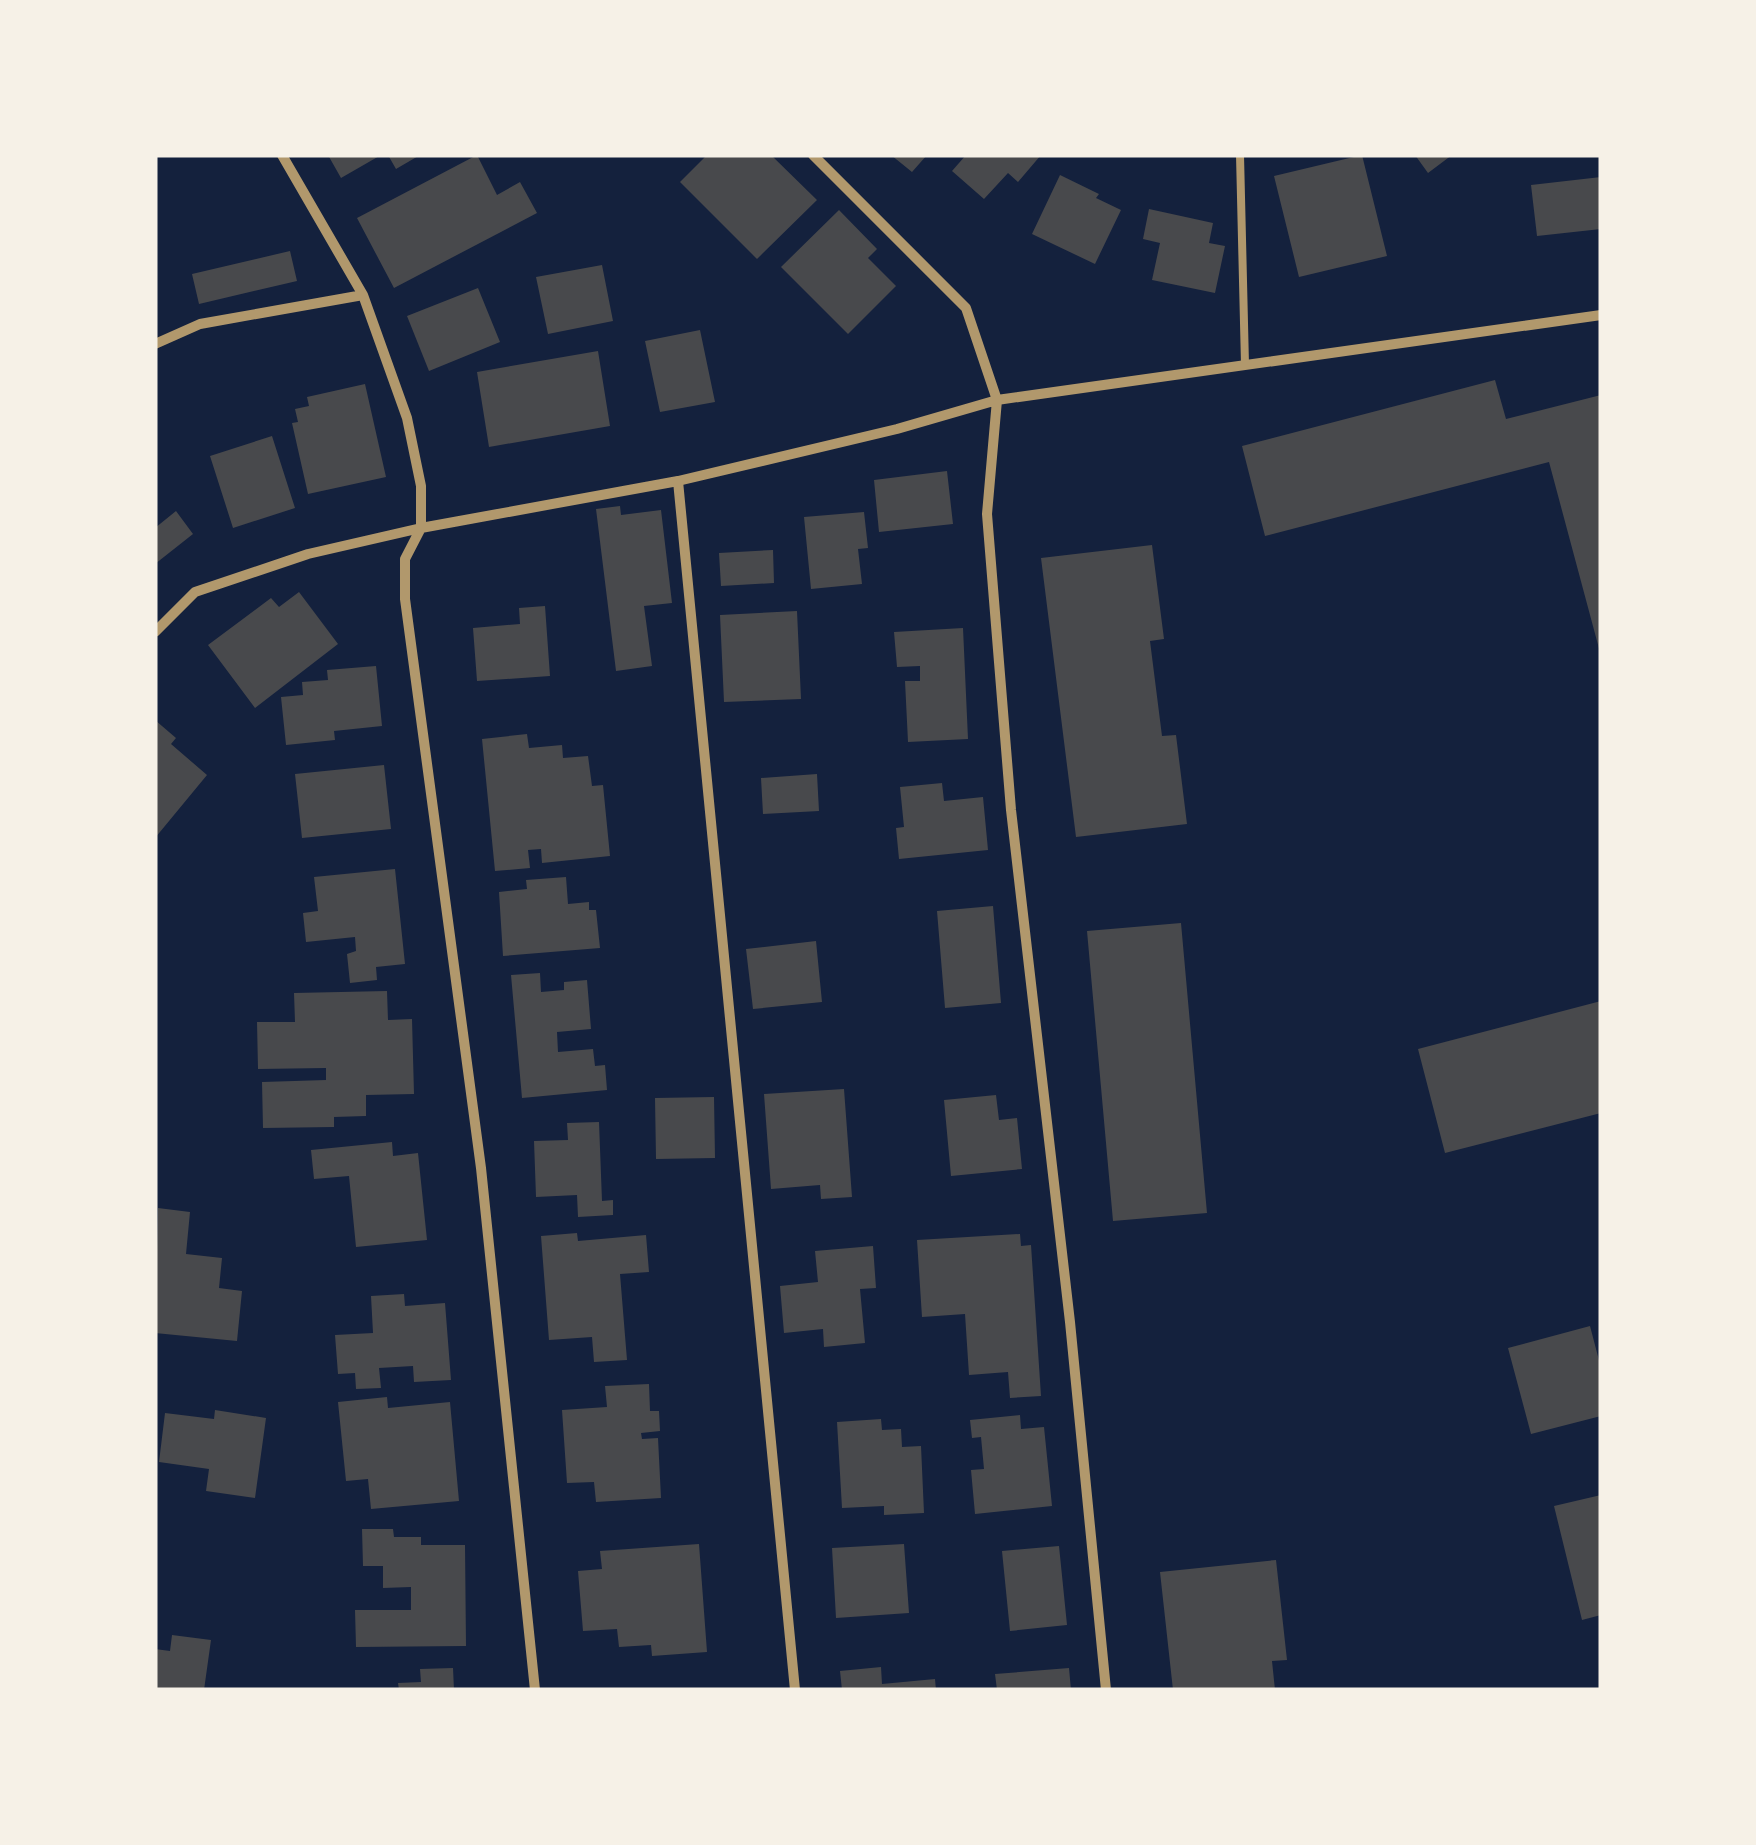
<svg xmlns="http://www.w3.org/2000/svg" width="1756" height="1845" font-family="Mulish,sans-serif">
	<rect width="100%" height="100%" fill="#14213d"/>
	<path fill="#48494c" d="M328,155h53l-40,23z
		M388,155h32l-24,14z
		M477,155l20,40 23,-13 17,31 -143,75 -37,-70z
		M707,155h64l46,45 -60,59 -77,-77z
		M891,155h36l-15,17z
		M966,155h75l-23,27 -10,-9 -24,26 -32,-28z
		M1362,155l25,101 -88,21 -25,-101z
		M1415,155h37l-24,18z
		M1060,175l39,19 -3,4 25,12 -26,54 -63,-30z
		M1601,177v52l-64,7 -6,-51z
		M1149,209l64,14 -4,20 16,3 -10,47 -63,-13 8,-37 -17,-4z
		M839,210l38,39 -9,9 28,28 -48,48 -67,-67z
		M290,251l7,30 -98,23 -7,-30z
		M602,265l11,56 -65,13 -12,-57z
		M478,288l22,54 -71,29 -22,-55z
		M700,330l15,72 -55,10 -15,-71z
		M598,351l12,75 -121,21 -12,-75z
		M1495,380l11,39 95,-24v261l-52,-194 -284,74 -23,-90z
		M365,384l21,93 -78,17 -16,-71 6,-1 -3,-13 14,-3 -2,-9z
		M272,436l23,72 -62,20 -23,-72z
		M947,471l6,53 -74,8 -5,-52z
		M620,506l1,9 40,-5 11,93 -28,3 8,60 -36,5 -20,-162z
		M176,511l17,23 -38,30v-36z
		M864,512l4,36 -10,1 4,35 -51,5 -7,-72z
		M1152,545l12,94 -14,2 12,95 14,-1 11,89 -111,13 -35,-279z
		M773,550l1,33 -53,3 -2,-33z
		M299,592l39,52 -83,64 -47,-63 63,-47 8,9z
		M545,606l5,70 -73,5 -4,-53 47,-4 -1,-16z
		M797,611l4,88 -77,3 -4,-87z
		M963,628l5,111 -60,3 -3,-61h15v-15l-23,1 -3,-35z
		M376,666l6,60 -48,5 1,9 -49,5 -5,-48 22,-2 -1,-13 26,-2 -1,-10z
		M155,720l21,18 -5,6 36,31 -52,63z
		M527,734l2,14 33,-3 1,13 25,-2 4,30 11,-1 7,71 -68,7 -1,-14 -13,1 2,18 -35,3 -13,-132z
		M384,765l7,64 -89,9 -7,-64z
		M817,774l2,37 -56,3 -2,-36z
		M942,783l2,18 39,-4 5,53 -89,9 -3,-31 8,-1 -4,-40z
		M395,869l10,95 -29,3 1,13 -27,3 -3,-29 9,-3 -1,-14 -49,5 -3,-29 15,-2 -4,-34z
		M566,877l2,27 21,-2v8h7l4,38 -97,8 -4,-64 28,-3 -1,-9z
		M993,906l8,97 -56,5 -8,-97z
		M1181,923l26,290 -94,8 -26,-290z
		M816,941l6,61 -69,7 -7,-60z
		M540,973l1,19 23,-2v-8l23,-2 4,49 -34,3 1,20 35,-3 2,17 10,-1 2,25 -85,8 -11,-123z
		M387,991l1,29 24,-1 2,75 -48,1v21l-32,1v10l-71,1 -1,-46 64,-2v-12l-68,1 -1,-47h38l-1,-29z
		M1601,1001v112l-156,40 -27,-104z
		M844,1089l8,108 -31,2 -1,-14 -49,4 -7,-95z
		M996,1095l3,25 18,-2 5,51 -71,7 -7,-76z
		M714,1097l1,61 -59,1 -1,-61z
		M599,1122l3,79 11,-1v15l-35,2 -1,-22 -41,2 -2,-56 34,-1 -1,-17z
		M392,1142l1,14 25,-3 9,87 -71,7 -7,-71 -35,3 -3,-29z
		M158,1208l32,4 -4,42 36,4 -3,30 23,3 -5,50 -82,-8z
		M577,1233l1,8 68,-6 3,37 -29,2 7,86 -33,2 -2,-25 -43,3 -8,-104z
		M1020,1234l1,12 10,-1 10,151 -31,2 -2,-26 -39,3 -4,-61 -43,3 -5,-77z
		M873,1246l3,42 -16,1 5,54 -41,4 -1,-18 -39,4 -4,-47 38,-4 -3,-31z
		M404,1294l1,12 40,-3 6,77 -37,2 -1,-16 -34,2 2,20 -25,1 -1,-16 -17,1 -3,-39 38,-2 -2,-37z
		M1590,1326l11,42v48l-70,18 -23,-86z
		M649,1384l1,27h9l1,20 -19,2 1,6 16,-1 3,60 -65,4 -2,-20 -27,1 -5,-73 45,-3 -2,-21z
		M387,1397l1,11 62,-6 9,99 -88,8 -3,-30 -22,2 -8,-79z
		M215,1410l51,8 -11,80 -49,-7 3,-22 -50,-7 6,-49 49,6z
		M1020,1415l1,14 23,-2 8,79 -77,8 -4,-44 13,-1 -3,-32 -9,1 -2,-18z
		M881,1419l1,11 19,-1 1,18 19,-1 3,67 -40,2v-9l-42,2 -5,-86z
		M1601,1495v120l-19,5 -28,-114z
		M362,1529h31l1,8h27v8h44l1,101 -110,1 -1,-37h56v-23l-28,1v-22h-20z
		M699,1544l8,108 -55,4 -1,-11 -32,2 -2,-18 -34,2 -5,-60 24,-2 -2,-18z
		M904,1544l5,69 -73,5 -4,-70z
		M1059,1546l8,79 -57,6 -8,-80z
		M1276,1560l11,100 -15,1 3,29h-102l-13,-118z
		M172,1635l39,5 -7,50h-49v-41l15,2z
		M881,1667l1,17 53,-5 1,11h-94l-2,-19z
		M453,1668l1,22h-55l-1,-7 23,-1 -1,-13z
		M1069,1668l2,22h-74l-2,-16z"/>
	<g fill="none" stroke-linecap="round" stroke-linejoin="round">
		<path stroke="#b1986c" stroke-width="8" d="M1240,155l5,210"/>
		<path stroke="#b1986c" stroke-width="10" d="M282,155l81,140 44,123 14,68v42l-16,31v40l76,569 54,522
			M813,155l153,153 31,92 -10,114 24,296 59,512 36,368
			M155,344l45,-20 163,-29
			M678,481l117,1209
			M155,632l40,-40 113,-38 113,-26 257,-47 219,-52 100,-29 604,-85"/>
	</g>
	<rect width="1756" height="1845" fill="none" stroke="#f6f1e7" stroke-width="315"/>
</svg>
